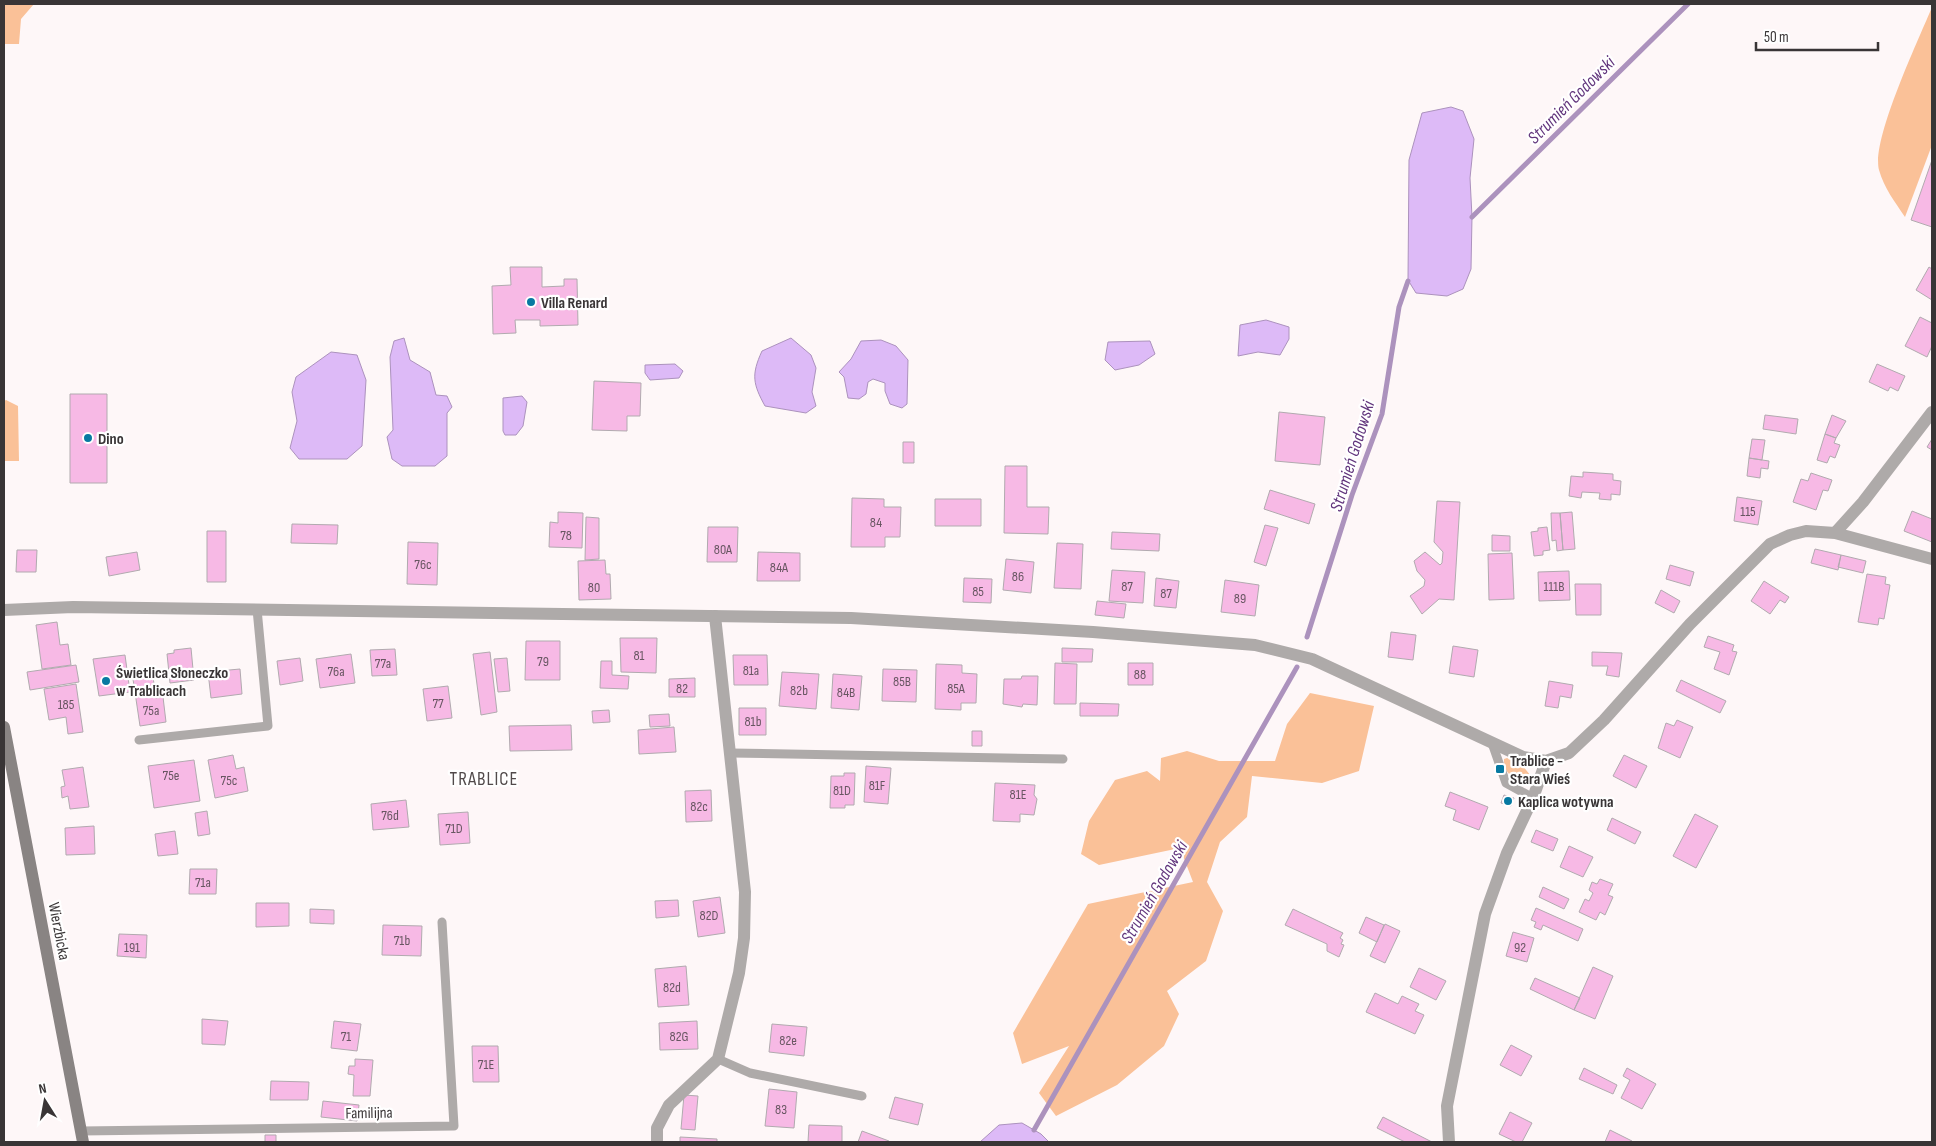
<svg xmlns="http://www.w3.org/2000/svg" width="1936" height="1146" font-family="'Sofia Sans Condensed',sans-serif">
	<rect width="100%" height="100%" fill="#fef7f8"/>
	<path fill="#fac198" d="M4,4h30l-13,15 -2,25h-15z
		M1932,7v138l-27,72c-10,-15 -21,-29 -26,-47 -8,-30 40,-131 53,-163z
		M6,400l12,6 1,55h-15v-60z
		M1310,693l64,13 -15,65 -37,12 -70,-7 -5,41 -27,25 -13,40 16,29 -17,50 -39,30 12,23 -15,32 -47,39 -61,31 -17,-23 30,-47 -47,18 -9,-31 75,-129 105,-22 -13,-34 -81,17 -18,-11 8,-33 26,-41 32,-9 13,10 1,-23 26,-7 32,10h56l12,-37z
		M1507,758l15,7 9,11v5c-14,4 -28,-8 -27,-22z"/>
	<path fill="#ddbaf7" stroke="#ac92bd" d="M1451,107l12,4 11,28 -4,39 2,39 -1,52 -8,20 -16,7 -31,-3 -8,-13 1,-120 13,-47z
		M1266,320l23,7v12l-9,16 -22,-3 -20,4 2,-31z
		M404,338l6,22 20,12 6,23 11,1 5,11 -5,6v43l-12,10h-33l-10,-7 -5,-22 6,-7 -3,-73 4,-16z
		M791,338l20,17 5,13 -4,24 4,14 -10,7 -41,-7c-12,-22 -14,-31 -3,-55z
		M881,340l15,6 12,14 -1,44 -5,4 -12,-4 -5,-13v-8l-12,-4 -5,3 -2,12 -7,5 -11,-1 -4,-21 -5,-5 12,-13 10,-18z
		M1150,341l5,13 -16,11 -24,5 -10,-10 3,-18z
		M331,352l26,3 9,25 -4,66 -15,13h-48l-9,-11 7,-27 -5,-29 4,-15z
		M675,364l8,7 -4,7 -29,2 -5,-7v-8z
		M522,396l5,6 -4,24 -7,9h-11l-2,-4v-33z
		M1022,1123l19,11 8,8h-69l19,-17z"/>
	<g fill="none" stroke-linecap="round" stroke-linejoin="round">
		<path stroke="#ac92bd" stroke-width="5" d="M1472,217l216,-213
			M1307,637l45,-142 30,-81 17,-107 9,-26
			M1034,1130l263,-463"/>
	</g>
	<path fill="#f7b9e5" stroke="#b1aaaf" d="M1932,160v67l-21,-7z
		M510,267h32v20l22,-1v-7h13l1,46 -38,1v-6h-25l1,13 -23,1 -1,-48 19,-1z
		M1929,267l3,2v31l-16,-10z
		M1920,317l12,6v23l-5,11 -22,-11z
		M1877,364l28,12 -7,15 -8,-4 -2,4 -19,-9z
		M594,381l47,2 -1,33h-13v15l-35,-1z
		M70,394h37v89h-37z
		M1279,412l46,5 -5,48 -45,-4z
		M1765,415l33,4 -2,15 -33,-5z
		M1832,415l14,6 -10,17 -11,-4z
		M1825,434l11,4 -2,5 6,2 -5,13 -5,-2 -3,7 -10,-3z
		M1752,439l13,1 -3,20 -13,-2z
		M1932,439v11l-5,-3z
		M903,442h11v21h-11z
		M1749,458l20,3 -1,8 -7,-1 -1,10 -13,-2z
		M1005,466h22v41h22l-1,27 -44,-1z
		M1583,472l30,2v6l8,1 -1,14 -9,-1v6l-12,-1 1,-6 -18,-1 -1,6 -12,-2 2,-20 12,1z
		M1811,473l21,7 -4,11 -5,-1 -7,20 -23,-8 8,-23 7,2z
		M1270,490l45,14 -6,20 -45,-15z
		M1737,497l25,4 -4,24 -24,-4z
		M852,498l32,1v8h17l-1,30h-15v10h-34z
		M935,499h46v27h-46z
		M1437,501l23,1 -6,98 -15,-1 -17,15 -12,-18 14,-10 1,-6 -8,-9 -3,-10 11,-9 15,13 2,-2 1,-11 -9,-10z
		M1912,511l20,8v23l-28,-11z
		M558,512l25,1 -1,35 -33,-1 1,-25 8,1z
		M1572,512l3,37 -12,1 -3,-37z
		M1551,513h9l3,37 -6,1 -1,-11 -4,1z
		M586,517l13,1v41l-14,1z
		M292,524l46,1 -1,19 -46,-1z
		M1265,525l13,3 -12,38 -12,-4z
		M708,527h30l-1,35h-30z
		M1547,527l3,23 -7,1v4l-9,1 -3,-24 7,-1v-3z
		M207,531h19v51h-19z
		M1112,532l48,2 -1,17 -48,-2z
		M1492,535l18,1v15h-18z
		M408,542l30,1 -1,42 -30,-1z
		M1057,543l26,1 -2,45 -27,-1z
		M1815,549l26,6 -3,15 -27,-7z
		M17,550h20l-1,22h-20z
		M137,552l3,18 -31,6 -3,-19z
		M758,552l42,1v28h-43z
		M1512,553l2,46 -25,1 -1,-46z
		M1841,555l25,6 -3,12 -25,-6z
		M1006,559l28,3 -3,31 -28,-3z
		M605,560l1,14h4l1,25 -32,1 -1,-39z
		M1670,565l24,7 -4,14 -24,-7z
		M1112,570l33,2 -2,31 -34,-2z
		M1569,571l1,29 -31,1 -1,-29z
		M1867,574l19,3 -1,7 5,1 -6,34 -5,-1 -1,7 -20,-3z
		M964,578l28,1 -1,24 -28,-1z
		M1156,578l23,3 -3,27 -22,-2z
		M1225,580l34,5 -4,31 -34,-4z
		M1764,581l25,16 -4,6 -5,-3 -10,14 -19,-13z
		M1575,584h26v31h-25z
		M1661,590l19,11 -6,12 -19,-10z
		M1097,601l29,3 -2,14 -29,-3z
		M57,622l3,23 8,-1 3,21 -29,4 -6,-44z
		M1391,632l25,3 -3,25 -25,-3z
		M1708,636l26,9 -2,6 5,1 -8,23 -15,-6 6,-17 -16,-5z
		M620,638h37l-1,35 -35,-1z
		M526,641h34v39h-35z
		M1453,646l25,4 -4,27 -25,-4z
		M191,648l3,32 -24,3 -3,-29 7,-1v-3z
		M1062,648l31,1 -1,13h-30z
		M395,649l2,26 -25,1 -2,-26z
		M490,652l7,60 -16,3 -8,-61z
		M1592,652l30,1 -3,24 -13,-2 2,-9h-16z
		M351,654l4,29 -35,5 -4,-29z
		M125,655l5,37 -31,4 -6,-37z
		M733,655h34l1,30h-34z
		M300,658l3,23 -23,4 -3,-24z
		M507,658l3,33 -12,1 -4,-33z
		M601,661h11v14l17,1 -1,13 -28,-1z
		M1055,663l22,1 -1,40h-22z
		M1128,663h25v22h-25z
		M936,664l26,1v8l15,1 -1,29h-15v7l-26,-1z
		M76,665l3,17 -49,8 -3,-18z
		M240,669l2,25 -31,4 -3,-26z
		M883,669l34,1 -1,32 -34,-1z
		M782,672l37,2 -3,35 -37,-3z
		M833,674l29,2 -3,34 -28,-2z
		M1022,676h16l-1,29 -14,-1 -1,3 -19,-3 1,-25h17z
		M153,677l3,21 7,-1 3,25 -26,4 -7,-47z
		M695,678v19h-26v-18z
		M1681,680l45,21 -6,12 -44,-22z
		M1549,681l24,4 -2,13 -11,-2 -2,12 -13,-2z
		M76,684l7,48 -15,2 -2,-17 -17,3 -5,-31z
		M448,686l4,32 -25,3 -4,-32z
		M1080,703l39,1 -1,12h-38z
		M739,708h27v27h-27z
		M609,710l1,12 -17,1 -1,-12z
		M669,714l1,12 -20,1 -1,-12z
		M1677,720l16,7 -13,31 -22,-10 8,-25 8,3z
		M571,725l1,25 -62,1 -1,-25z
		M674,727l2,25 -37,2 -1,-24z
		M972,731h10v15h-10z
		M233,755l3,14 8,-2 4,24 -33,7 -7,-38z
		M1624,755l23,11 -11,22 -23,-12z
		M194,760l6,41 -46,7 -6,-42z
		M866,766l25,2 -3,36 -24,-2z
		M83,767l6,40 -19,2 -2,-13 -6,2 -1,-11 4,-1 -3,-16z
		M844,773h11l-1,32h-9v3h-15l1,-32h13z
		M995,783l40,2 -1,10 3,4 -3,16 -14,-1v8l-27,-1z
		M711,790l1,31 -26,1 -1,-31z
		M1450,792l38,15 -9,23 -26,-10 3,-10 -11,-4z
		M1504,795l10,3 -3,8 -10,-3z
		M406,800l3,27 -36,3 -2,-26z
		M207,811l3,23 -12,2 -3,-23z
		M468,812l2,31 -30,2 -2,-31z
		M1695,814l23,12 -22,42 -23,-12z
		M1612,818l29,14 -6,12 -28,-14z
		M94,826l1,28 -29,1 -1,-27z
		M1536,830l22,9 -5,12 -22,-9z
		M175,831l3,23 -20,2 -3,-22z
		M1569,846l24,11 -10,20 -23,-10z
		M190,869h27l-1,25h-27z
		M1600,879l13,5 -5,11 5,2 -8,18 -5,-3 -4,8 -17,-8 6,-13 4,2 4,-8 -4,-3 3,-8 5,2z
		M1543,887l26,12 -5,10 -25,-12z
		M720,897l5,36 -27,4 -5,-36z
		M678,900l1,16 -23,2 -1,-17z
		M256,903h33v23l-33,1z
		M1536,908l47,21 -5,12 -35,-16 -2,5 -7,-3 2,-5 -5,-2z
		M310,909l24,1v14l-24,-1z
		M1293,909l50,24 -3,5 3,2 -2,4 3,1 -5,12 -12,-6v-7l-42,-19z
		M1366,917l18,8 -7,17 -18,-9z
		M1385,924l15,7 -15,32 -15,-7z
		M383,925l39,1 -1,30 -39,-1z
		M1513,932l21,6 -7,24 -21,-6z
		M119,934l28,1 -1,23 -29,-2z
		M686,966l3,39 -31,2 -3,-38z
		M1593,967l20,9 -18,43 -21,-9z
		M1419,968l27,13 -10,19 -26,-13z
		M1535,978l45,20 -6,12 -44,-21z
		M1375,993l23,11 4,-8 17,8 -4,7 9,4 -9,19 -49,-22z
		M202,1019l26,2 -3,24 -23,-1z
		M334,1021l27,3 -4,27 -26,-3z
		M697,1021l1,28 -38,1 -1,-27z
		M772,1024l35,3 -3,29 -35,-4z
		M1511,1045l21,11 -11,20 -21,-11z
		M472,1046h26l1,36h-26z
		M355,1059l18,1 -3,36h-17l1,-21 -6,-1 1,-8h6z
		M1584,1068l33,17 -4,9 -34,-15z
		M1627,1068l29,16 -14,25 -21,-11 9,-18 -7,-4z
		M271,1081l38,1 -1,18h-38z
		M769,1089l28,3 -3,36 -29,-2z
		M684,1095l14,1 -3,34 -14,-1z
		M895,1097l28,7 -5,21 -29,-7z
		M323,1101l36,4 -2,16 -36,-4z
		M1510,1112l22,11 -10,19h-6l-17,-8z
		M1383,1117l49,25h-27l-28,-14z
		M809,1125l33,1v16h-34z
		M1610,1130l22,11 -1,1h-26z
		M862,1131l27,10v1h-31z
		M265,1135h11v7h-11z
		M680,1137l37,2v3h-37z"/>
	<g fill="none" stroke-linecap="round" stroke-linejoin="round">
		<path stroke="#aeaaa9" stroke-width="9" d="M139,740l129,-14 -11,-117
			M1492,743l14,40 27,15
			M731,753l332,6
			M718,1059l32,14 112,23
			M81,1131l373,-5 -12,-204"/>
		<path stroke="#aeaaa9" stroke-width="12" d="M657,1142v-14l12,-23 49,-46 21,-86 5,-35 1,-46 -30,-276
			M1449,1142l-2,-36 38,-192 22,-61 26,-55 13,-37"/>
		<path stroke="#aeaaa9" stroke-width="12" d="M1835,533l28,-31 69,-90
			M4,610l69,-3 778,11 242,14 162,13 57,14 211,98 23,4 23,-8 35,-33 86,-96 80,-80 20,-9 16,-4 29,2 97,26"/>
		<path stroke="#898483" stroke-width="12" d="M4,727l79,415"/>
	</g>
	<g fill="#0779a2" stroke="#fff" stroke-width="2">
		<circle cx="531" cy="302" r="5"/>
		<circle cx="88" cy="438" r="5"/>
		<circle cx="106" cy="681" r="5"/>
		<rect x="1495" y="764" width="10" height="10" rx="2.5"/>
		<circle cx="1508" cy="801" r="5"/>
	</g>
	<g text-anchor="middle" stroke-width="4.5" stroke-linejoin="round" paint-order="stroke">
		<g font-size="14" fill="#685662">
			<text x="1748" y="516">115</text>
			<text x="876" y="527">84</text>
			<text x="566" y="540">78</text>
			<text x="723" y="554">80A</text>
			<text x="423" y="569">76c</text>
			<text x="779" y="572">84A</text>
			<text x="1018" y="581">86</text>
			<text x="1127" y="591">87</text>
			<text x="1554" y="591">111B</text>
			<text x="594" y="592">80</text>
			<text x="978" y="596">85</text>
			<text x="1166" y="598">87</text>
			<text x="1240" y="603">89</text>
			<text x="639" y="660">81</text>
			<text x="543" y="666">79</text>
			<text x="383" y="668">77a</text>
			<text x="751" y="675">81a</text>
			<text x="336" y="676">76a</text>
			<text x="1140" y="679">88</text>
			<text x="902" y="686">85B</text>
			<text x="682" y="693">82</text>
			<text x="956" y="693">85A</text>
			<text x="799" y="695">82b</text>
			<text x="846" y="697">84B</text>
			<text x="438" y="708">77</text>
			<text x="66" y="709">185</text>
			<text x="151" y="715">75a</text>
			<text x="753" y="726">81b</text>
			<text x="171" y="780">75e</text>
			<text x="229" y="785">75c</text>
			<text x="877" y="790">81F</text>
			<text x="842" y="795">81D</text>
			<text x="1018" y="799">81E</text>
			<text x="699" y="811">82c</text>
			<text x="390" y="820">76d</text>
			<text x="454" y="833">71D</text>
			<text x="203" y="887">71a</text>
			<text x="709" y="920">82D</text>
			<text x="402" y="945">71b</text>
			<text x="132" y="952">191</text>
			<text x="1520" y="952">92</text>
			<text x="672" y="992">82d</text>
			<text x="346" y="1041">71</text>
			<text x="679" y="1041">82G</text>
			<text x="788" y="1045">82e</text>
			<text x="486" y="1069">71E</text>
			<text x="781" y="1114">83</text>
		</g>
		<g font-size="16" font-weight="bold" fill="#393536" stroke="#fff" text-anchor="start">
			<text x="541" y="308">Villa Renard</text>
			<text x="98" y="444">Dino</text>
			<text x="116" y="678">Świetlica Słoneczko<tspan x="116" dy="18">w Trablicach</tspan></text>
			<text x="1510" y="766">Trablice -<tspan x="1510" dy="18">Stara Wieś</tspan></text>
			<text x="1518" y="807">Kaplica wotywna</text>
		</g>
		<g font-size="16" fill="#393536" stroke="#fff">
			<text transform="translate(60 931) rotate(79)" y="6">Wierzbicka</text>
			<text transform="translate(369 1112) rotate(-1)" y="6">Familijna</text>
		</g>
		<g font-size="18" font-style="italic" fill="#62367d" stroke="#fff">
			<text transform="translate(1571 100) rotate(-45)" y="6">Strumień Godowski</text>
			<text transform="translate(1352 456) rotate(-73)" y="6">Strumień Godowski</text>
			<text transform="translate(1154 892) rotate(-60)" y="6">Strumień Godowski</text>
		</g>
		<g font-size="19" letter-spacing="1" fill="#514a4b" stroke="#fff">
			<text x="484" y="785">TRABLICE</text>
		</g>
	</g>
	<rect width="1936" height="1146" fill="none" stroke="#393536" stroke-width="10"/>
	<g transform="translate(45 1101) rotate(349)" stroke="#ffffff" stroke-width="4" paint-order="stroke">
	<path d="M0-4L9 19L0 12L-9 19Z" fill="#393536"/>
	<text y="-8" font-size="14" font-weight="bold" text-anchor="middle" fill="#393536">N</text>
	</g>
	<path d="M1756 42v8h122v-8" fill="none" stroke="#393536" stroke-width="2.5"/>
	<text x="1764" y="42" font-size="15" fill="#393536" stroke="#ffffff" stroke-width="4" paint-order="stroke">50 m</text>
</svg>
